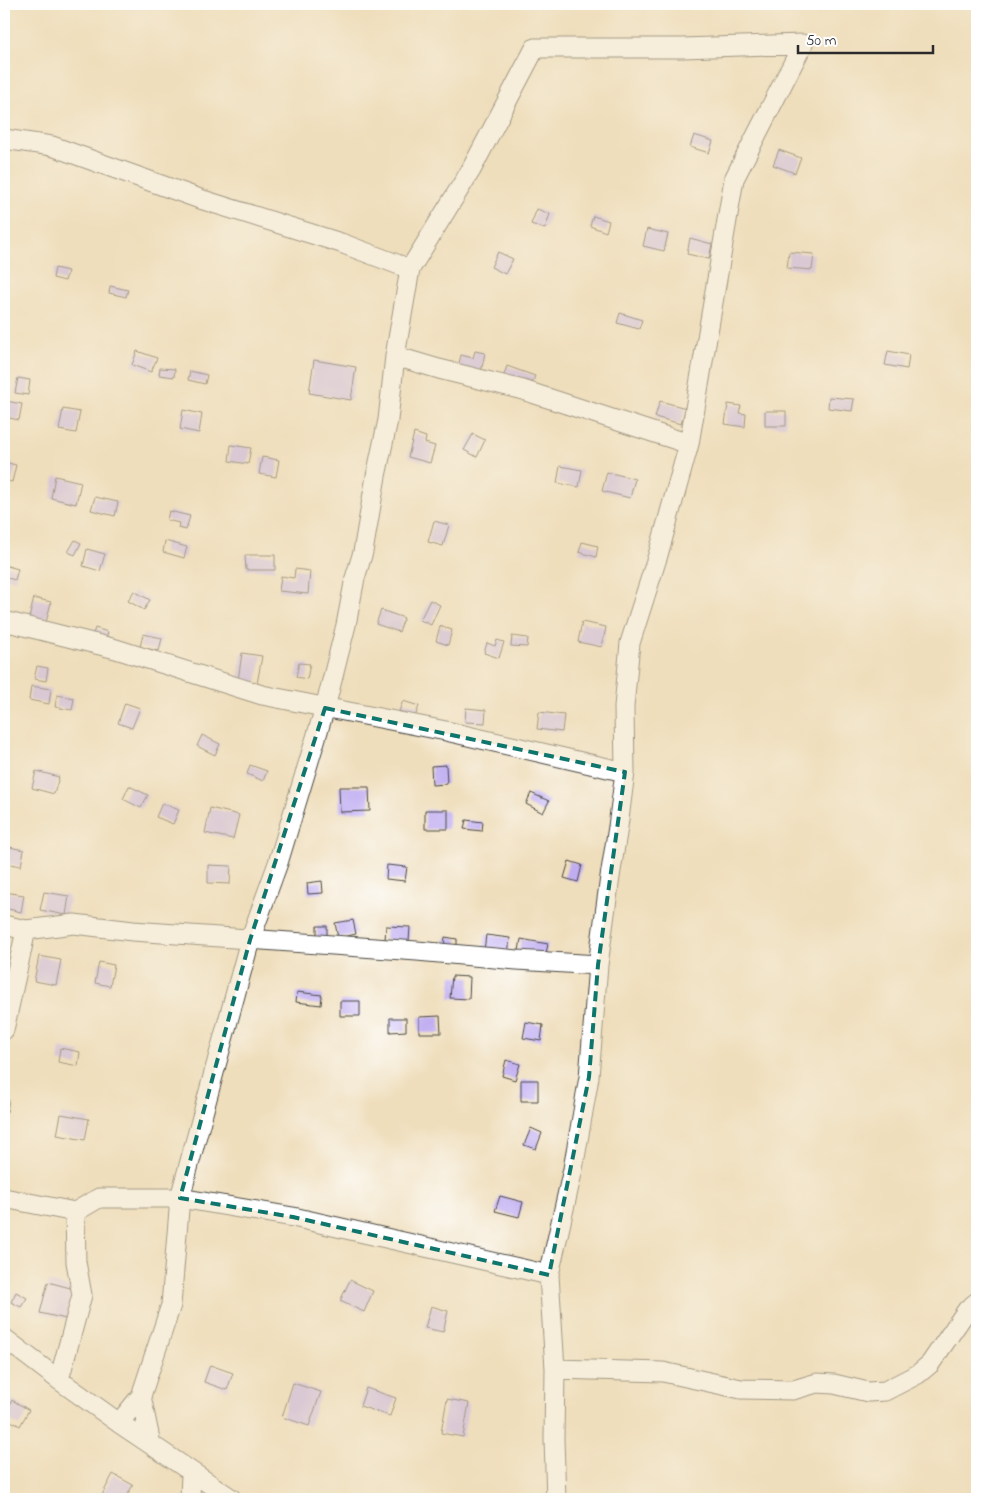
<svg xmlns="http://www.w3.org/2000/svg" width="981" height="1503" font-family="'Indie Flower',sans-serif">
	<rect width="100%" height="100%" fill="#fff"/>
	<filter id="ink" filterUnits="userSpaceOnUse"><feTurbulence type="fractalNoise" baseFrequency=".02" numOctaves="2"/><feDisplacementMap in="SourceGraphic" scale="10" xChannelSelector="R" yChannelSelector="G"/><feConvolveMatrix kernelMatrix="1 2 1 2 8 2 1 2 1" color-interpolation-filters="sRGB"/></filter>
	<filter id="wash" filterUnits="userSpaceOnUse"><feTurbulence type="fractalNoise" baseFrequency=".0096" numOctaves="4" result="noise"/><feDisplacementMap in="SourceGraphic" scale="20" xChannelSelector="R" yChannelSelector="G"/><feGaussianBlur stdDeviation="1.12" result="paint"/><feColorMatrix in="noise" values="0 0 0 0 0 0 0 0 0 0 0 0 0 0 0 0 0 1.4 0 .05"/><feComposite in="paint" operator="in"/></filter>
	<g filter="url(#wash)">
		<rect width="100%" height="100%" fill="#efdebc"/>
		<g id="blocks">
			<path fill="#c0adf1" d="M694,135l19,6 -4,12 -19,-6z
				M779,150l22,8 -6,15 -22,-8z
				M537,209l13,5 -5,15 -14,-5z
				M593,216l16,5 -3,11 -16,-6z
				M647,229l21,5 -4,17 -21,-5z
				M690,238l22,6 -3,15 -22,-5z
				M498,252l15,7 -8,15 -14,-7z
				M789,252l25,2 -2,16 -25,-2z
				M55,268l13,3 -3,10 -12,-3z
				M110,286l18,4 -2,7 -17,-4z
				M620,313l22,7 -3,9 -22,-6z
				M137,351l20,7 -6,14 -19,-7z
				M475,351l10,2 -5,24 -23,-5 4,-17 12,3z
				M888,351l21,4 -2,14 -22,-4z
				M314,360l42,7 -5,33 -42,-7z
				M507,366l28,10 -6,15 -27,-10z
				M160,368l15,1 -1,8 -15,-2z
				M190,371l17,4 -2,9 -17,-4z
				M18,378l12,2 -2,15 -13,-2z
				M829,397l25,2 -2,12 -24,-3z
				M6,401l16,3 -3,16 -15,-3z
				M660,401l26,7 -5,16 -26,-7z
				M728,404l13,2 -2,7 7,1 -1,13 -20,-3z
				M63,409l17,3 -4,21 -17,-3z
				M183,410l19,4 -3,19 -19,-4z
				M765,411h21v15h-21z
				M974,415h3v14l-5,-1z
				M414,433l12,4 -1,6 10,3 -5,17 -22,-6z
				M473,434l12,6 -8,17 -13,-7z
				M231,445l20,3 -3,16 -19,-3z
				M262,457l17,3 -3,17 -17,-3z
				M4,462l12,3 -4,17 -8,-2z
				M560,466l22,4 -3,17 -22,-4z
				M607,472l28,7 -5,19 -28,-7z
				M55,476l26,6 -5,22 -25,-6z
				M95,497l23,5 -3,14 -24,-6z
				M169,511l21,5 -4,14 -8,-2 1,-5 -12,-3z
				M434,521l15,4 -6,21 -15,-4z
				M75,540l6,3 -6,12 -7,-3z
				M165,541l22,6 -3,11 -21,-6z
				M582,542l16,4 -2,11 -17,-5z
				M87,549l18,5 -5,17 -17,-5z
				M245,555h30v15h-29z
				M4,565l14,4 -3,11 -11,-3z
				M295,569l15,2 -2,23 -29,-3 2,-15 13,2z
				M134,591l16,9 -6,10 -16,-9z
				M34,598l17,4 -5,21 -17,-5z
				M430,600l10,5 -9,20 -11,-5z
				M381,610l23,8 -5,14 -23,-8z
				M582,622l24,5 -4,20 -24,-5z
				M440,626l12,4 -4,15 -12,-4z
				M95,628l13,4 -3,9 -13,-4z
				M143,634l19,4 -3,13 -19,-4z
				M512,636l16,2 -1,9 -16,-1z
				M497,640l7,2 -5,16 -15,-5 3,-10 8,3z
				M242,653l20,3 -5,28 -19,-3z
				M299,663l11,1 -3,15 -11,-2z
				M37,666l11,2 -2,13 -12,-2z
				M31,686l20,3 -2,15 -20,-4z
				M57,695l17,3 -2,12 -17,-3z
				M403,701l16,5 -4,11 -16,-6z
				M125,703l15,5 -8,20 -14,-5z
				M466,708l20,2 -1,13 -20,-1z
				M539,712l25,3 -2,17 -25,-3z
				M202,735l18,9 -5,11 -18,-9z
				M250,765l17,6 -4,10 -16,-7z
				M446,765l1,19 -15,1 -1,-19z
				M36,771l23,6 -5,17 -22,-6z
				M129,786l19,9 -7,13 -18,-9z
				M339,787h30l1,24 -30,1z
				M531,793l18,8 -6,12 -17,-9z
				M162,803l17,7 -6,14 -17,-7z
				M210,808l29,7 -6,24 -28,-6z
				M425,810h23v19h-23z
				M466,820l17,2 -1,9 -18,-2z
				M4,846l20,4 -3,16 -17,-3z
				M569,861l13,4 -4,17 -14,-4z
				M208,865l23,1 -1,18 -22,-1z
				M387,865l20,2 -2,14 -19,-2z
				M322,881l1,12 -15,1 -1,-11z
				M4,892l20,3 -3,17 -17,-4z
				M44,892l25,4 -3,19 -26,-5z
				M353,920l3,14 -18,4 -3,-15z
				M317,926h10v13h-10z
				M386,926l24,1 -1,14 -24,-1z
				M486,935l24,3 -2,16 -24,-3z
				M445,937l12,2v11l-13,-1z
				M521,939l27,5 -4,19 -26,-6z
				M39,956l22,4 -5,25 -22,-4z
				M99,962l15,3 -4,21 -15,-3z
				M452,976l18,1 -1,22 -19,-1z
				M297,992l25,3 -1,10 -25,-3z
				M340,1001h20v15h-20z
				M440,1016l1,17h-22v-16z
				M390,1018h16v13l-16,1z
				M526,1022l17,3 -2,16 -18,-3z
				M60,1048l20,4 -2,14 -20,-4z
				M506,1060l14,4 -5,16 -13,-4z
				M521,1080h17v21h-17z
				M4,1099l5,1 -2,12 -3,-1z
				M61,1114l28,5 -4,21 -28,-5z
				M531,1128l11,5 -6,16 -12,-4z
				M500,1196l23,6 -4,15 -24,-6z
				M350,1280l23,11 -9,21 -24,-11z
				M48,1282l26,7 -8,30 -26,-6z
				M16,1292l11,6 -6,9 -10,-5z
				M431,1306l17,5 -5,21 -18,-4z
				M210,1365l23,8 -6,17 -23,-8z
				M293,1383l28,9 -12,34 -27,-9z
				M366,1388l30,10 -6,18 -30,-10z
				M447,1399l22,4 -6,34 -22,-4z
				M12,1400l17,10 -9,16 -16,-9z
				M113,1474l20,11 -8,14h-15l-8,-4z"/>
		</g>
	</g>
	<g filter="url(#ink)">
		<use href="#blocks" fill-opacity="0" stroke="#484641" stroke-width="1"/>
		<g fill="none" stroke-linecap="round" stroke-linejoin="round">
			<defs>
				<path id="street" d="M4,139l48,7 148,53 141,44 69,26
					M395,356l44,13 84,21 166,54
					M4,621l112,28 146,46 184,36 179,41
					M4,925l22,5 48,-6 59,7 284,20 100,9 81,5
					M4,1030l22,-100
					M4,1198l71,14 24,-14h81l113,19 256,58
					M4,1338l55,42 60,43 113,76
					M555,1369l108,3 78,17 52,1 24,-7 17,1 34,8 17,-1 33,-17 12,-10 37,-54 10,-8
					M59,1380l23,-85 -6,-33 -1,-50
					M141,1396l10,48
					M119,1423l22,-27 30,-91 9,-107 70,-258 28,-77 47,-155 21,-83 9,-47 8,-26 13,-76 12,-56 7,-64 15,-87 61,-99 64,-122h148l120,-4 -69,135 -45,265 -31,111 -28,88 -6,64 1,65 -7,55 -8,50 -12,88 -9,112 -16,92 -24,106 6,94 -1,70 2,60
					M190,1499l1,-26"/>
			</defs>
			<use href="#street" stroke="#484641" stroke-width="21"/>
			<use href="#street" stroke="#fff" stroke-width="19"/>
		</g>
	</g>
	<path d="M0 0H981V1503H0ZM325,708l300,64 -27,193 -9,112 -40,198 -256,-58 -113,-19 70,-258z" fill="#efdebc" fill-opacity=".55" fill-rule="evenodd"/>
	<path fill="none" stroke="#0f766e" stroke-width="4" stroke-dasharray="10 6" stroke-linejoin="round" d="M325,708l300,64 -27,193 -9,112 -40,198 -256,-58 -113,-19 70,-258z"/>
	<rect width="981" height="1503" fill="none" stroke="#fff" stroke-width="20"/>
	<path d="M798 45v8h135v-8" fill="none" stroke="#2b2b2b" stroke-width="2.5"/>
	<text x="806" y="45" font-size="15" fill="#2b2b2b" stroke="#ffffff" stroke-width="4" paint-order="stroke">50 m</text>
</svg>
